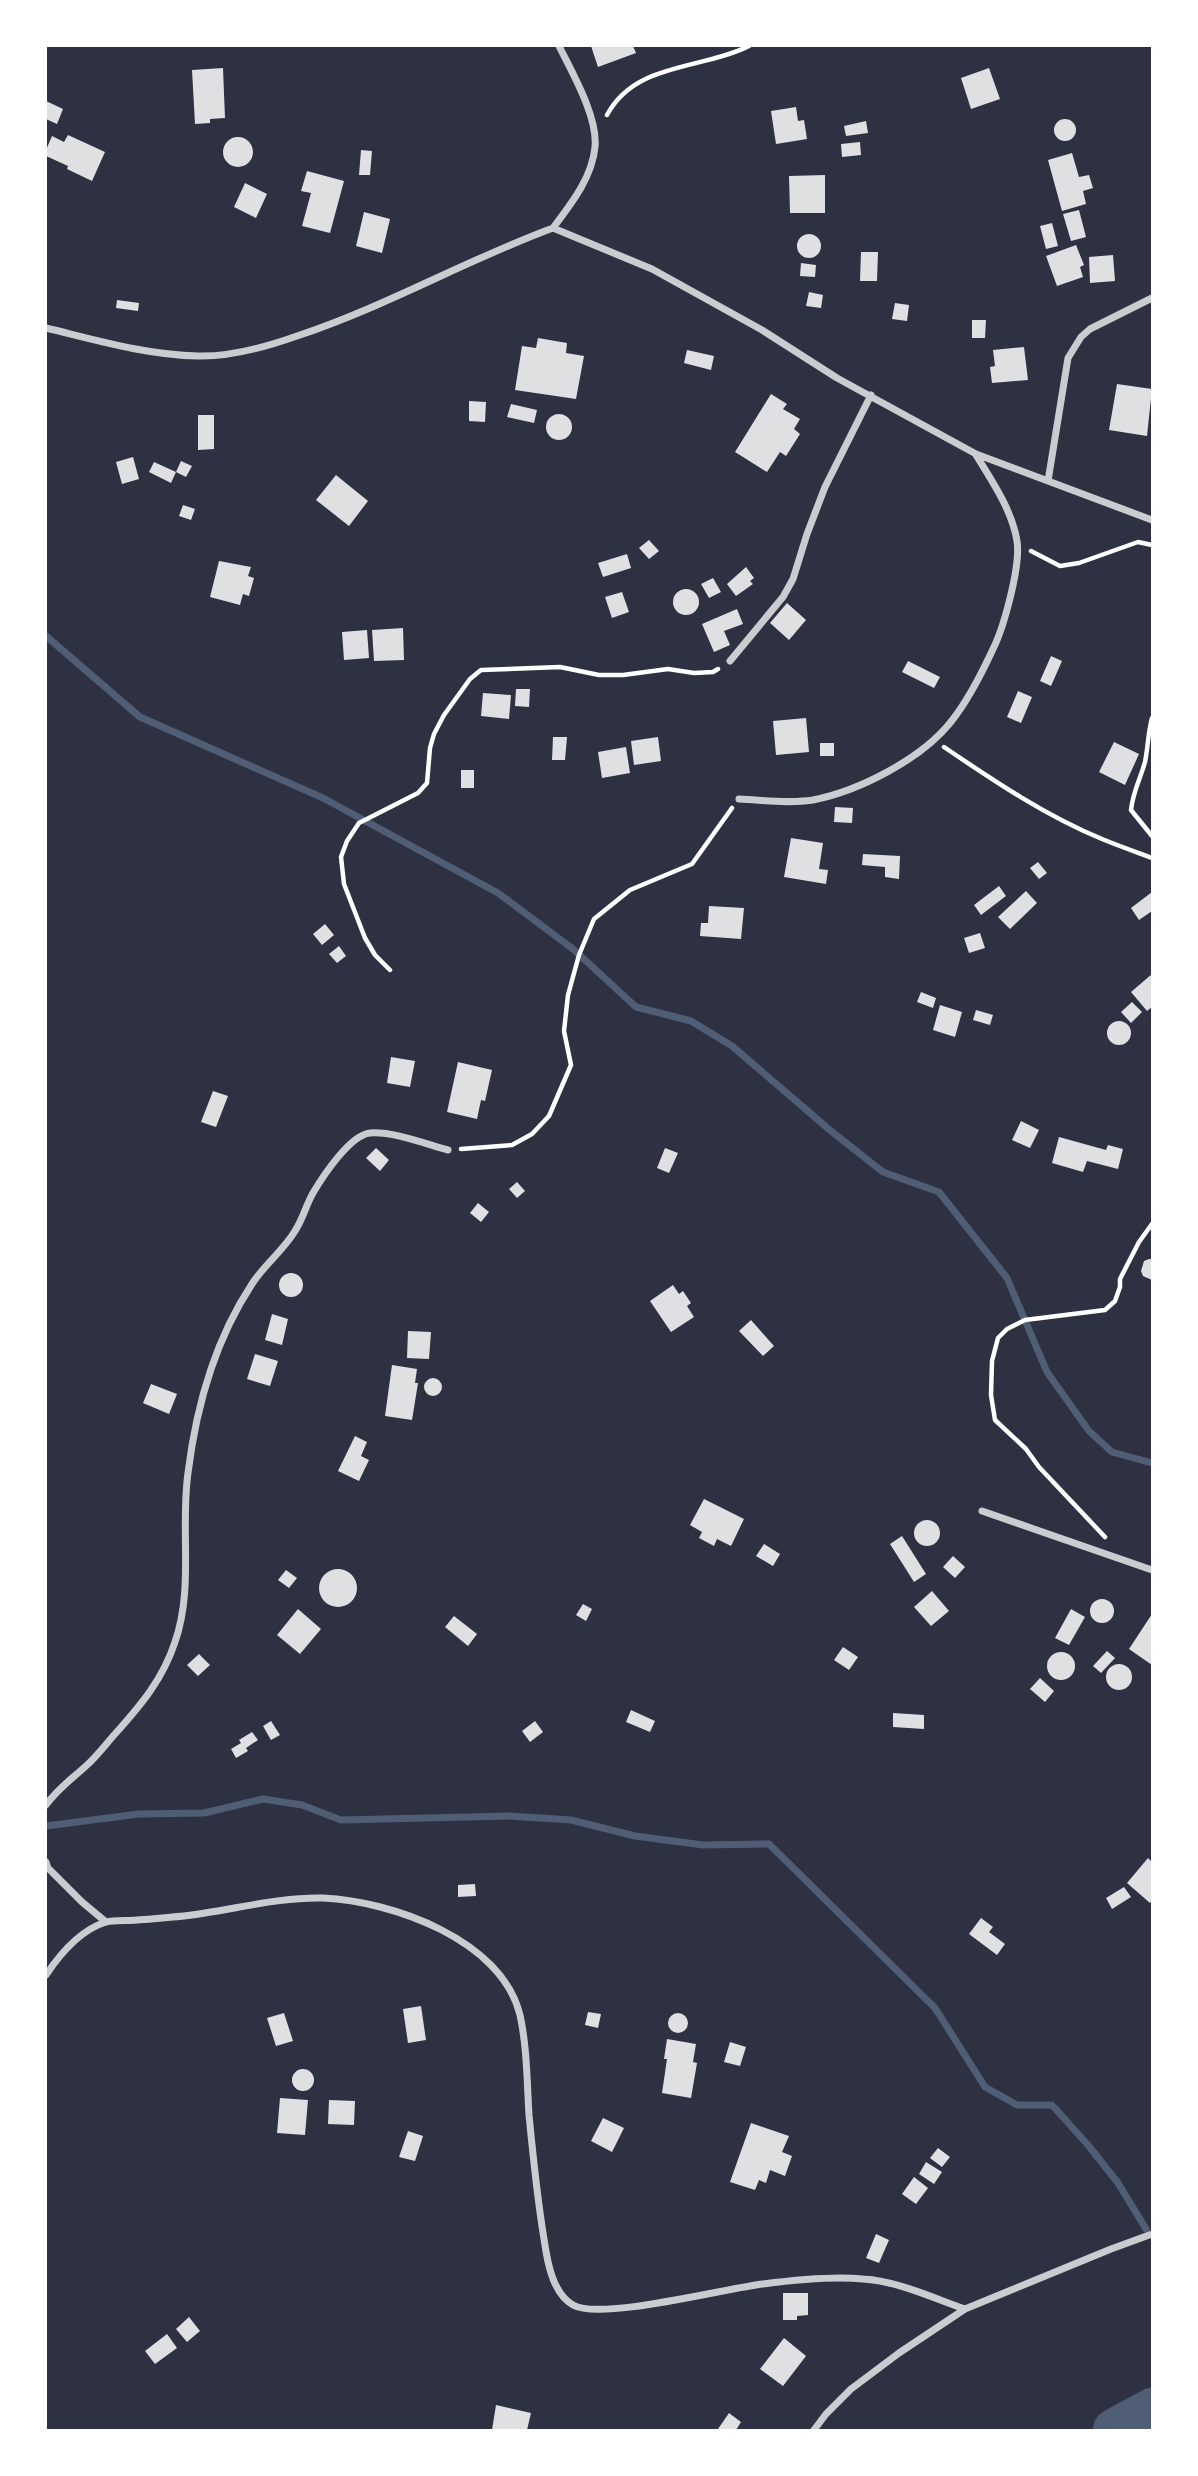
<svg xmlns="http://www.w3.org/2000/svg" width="1198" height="2476" font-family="'Playfair Display',serif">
	<rect width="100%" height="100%" fill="#2d3142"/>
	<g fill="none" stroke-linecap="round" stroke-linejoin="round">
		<path stroke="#4f5d75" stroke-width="7" d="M46,636l94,81 183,81 175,95 75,56 63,58 55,14 41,25 99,85 52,41 56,20 68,86 40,94 42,59 23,21 40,11
			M46,1826l93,-12 65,-1 59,-14 39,6 39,15 168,-4 62,4 64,16 68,9 66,-1 166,164 50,79 32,18h35l36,40 30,38 28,46"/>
		<path stroke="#4f5d75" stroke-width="44" d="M1115,2430l37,-20"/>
	</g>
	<path fill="#e0e0e3" d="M591,46h42l3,7 -38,14z
		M223,68l2,50 -15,1v4l-15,1 -3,-54z
		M989,68l11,31 -29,10 -10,-31z
		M46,101l17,8 -6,15 -11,-5z
		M796,107l2,14 6,-1 3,19 -31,5 -5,-33z
		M1054 130a11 11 0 1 1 22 0a11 11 0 1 1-22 0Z
		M866,121l2,12 -22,3 -2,-10z
		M68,135l37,17 -13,29 -25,-12 1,-3 -22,-10v-6l6,-14 12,6z
		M223 152a15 15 0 1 1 30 0a15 15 0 1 1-30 0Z
		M860,142l1,13 -19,2 -1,-13z
		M361,150l11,1 -2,24h-11z
		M1072,153l7,24 10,-2 4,13 -10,3 3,13 -24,7 -14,-51z
		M307,171l37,10 -14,52 -28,-7 9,-33 -10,-2z
		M825,175v38h-35l-1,-37z
		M245,183l22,11 -11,24 -22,-11z
		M1079,210l7,27 -15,4 -8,-27z
		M364,212l26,7 -8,34 -26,-7z
		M1052,223l6,23 -12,3 -6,-23z
		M797 246a12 12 0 1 1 24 0a12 12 0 1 1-24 0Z
		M1076,245l8,20 -4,2 3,10 -26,9 -11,-30z
		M861,252h17l-1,29h-17z
		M1113,255l2,26 -25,2 -1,-26z
		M801,263l15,2 -1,12 -15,-1z
		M809,292l14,3 -2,13 -15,-2z
		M117,300l22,3 -1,8 -22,-3z
		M895,303l14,2 -2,16 -15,-2z
		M972,320h14l-1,18h-13z
		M538,338l29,5 -1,10 18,3 -8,43 -61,-9 7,-44 14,2z
		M1024,347l4,33 -36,3 -2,-16 5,-1 -2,-16z
		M687,350l27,6 -3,14 -27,-7z
		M1117,384l35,5 -5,47 -38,-6z
		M771,394l16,10 -4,5 17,10 -6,10 6,5 -14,22 -6,-4 -13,20 -32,-20z
		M469,401l17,1 -1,20 -16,-1z
		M511,404l26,6 -3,13 -27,-6z
		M546 427a13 13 0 1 1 26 0a13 13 0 1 1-26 0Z
		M198,415h16v34l-16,1z
		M133,457l6,22 -17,5 -6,-22z
		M181,461l11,5 -6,11 -10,-5 -5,11 -22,-11 5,-10 22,10z
		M336,475l32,26 -19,25 -33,-26z
		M183,505l12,4 -4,11 -12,-4z
		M649,540l10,11 -10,8 -10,-11z
		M627,554l4,14 -28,9 -5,-14z
		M219,561l32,6 -3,9 6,2 -5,18 -6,-2 -3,11 -30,-8z
		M746,567l8,11 -4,3 3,3 -17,12 -9,-12z
		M713,578l8,14 -12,6 -8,-14z
		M673 602a13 13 0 1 1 26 0a13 13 0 1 1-26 0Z
		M622,592l7,20 -17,6 -7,-21z
		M787,603l19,17 -17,20 -19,-17z
		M737,609l6,15 -19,7 6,14 -16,7 -12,-28z
		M403,628l1,32 -30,1 -2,-31z
		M367,630l2,28 -25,2 -2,-28z
		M1051,656l11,5 -11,25 -11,-5z
		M908,661l32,16 -6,11 -32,-16z
		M516,689h14l-1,18 -14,-1z
		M1018,691l14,6 -11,26 -14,-6z
		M483,693l28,2 -2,24 -28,-3z
		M806,718l3,34 -33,3 -3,-34z
		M553,737h14l-2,23h-13z
		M658,737l3,24 -27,4 -3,-24z
		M1114,742l25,12 -14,31 -26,-13z
		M820,743h14v13h-14z
		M626,747l4,26 -28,5 -4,-26z
		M461,770h13v18h-13z
		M835,807l18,1 -1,15 -18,-1z
		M791,838l32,5 -4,26 9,1 -2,14 -42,-7z
		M863,854l37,2 -1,23 -14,-2v-10l-23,-2z
		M1038,862l9,11 -8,6 -9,-11z
		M999,886l7,10 -25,19 -7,-10z
		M1026,891l11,12 -27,26 -12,-12z
		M1152,892v19l-13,9 -8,-12z
		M709,906l35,2 -3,31 -41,-3 1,-13h7z
		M325,924l9,11 -12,10 -9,-11z
		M980,933l5,15 -16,5 -5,-15z
		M339,946l7,10 -9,7 -8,-9z
		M1152,974v33l-5,4 -16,-19z
		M921,992l15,6 -3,10 -16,-6z
		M1132,1002l10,10 -11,11 -10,-11z
		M940,1005l22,7 -7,25 -22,-7z
		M976,1010l17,5 -3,10 -17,-5z
		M1107 1033a12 12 0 1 1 24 0a12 12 0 1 1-24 0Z
		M391,1057l24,4 -5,26 -23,-4z
		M458,1062l34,8 -7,31 -4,-1 -4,19 -30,-7z
		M213,1091l15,5 -12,31 -15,-5z
		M1021,1121l18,9 -9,18 -18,-8z
		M1059,1137l47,13 2,-5 15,4 -5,20 -31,-8 -4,11 -31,-9z
		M376,1148l13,12 -9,11 -14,-13z
		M665,1148l13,5 -9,20 -12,-5z
		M517,1182l8,9 -8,7 -8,-9z
		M478,1203l11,9 -8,10 -11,-9z
		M1149,1259h3v21l-9,-4 -2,-5 3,-10z
		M279 1285a12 12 0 1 1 24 0a12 12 0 1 1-24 0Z
		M673,1285l6,9 4,-3 8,12 -4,3 7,11 -23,15 -21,-31z
		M272,1314l16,5 -6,26 -17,-5z
		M751,1320l23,26 -11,10 -24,-25z
		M408,1331l23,1 -2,27 -22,-1z
		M255,1354l23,7 -8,25 -23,-7z
		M392,1365l25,4 -2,14h3l-6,37 -27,-4z
		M424 1387a9 9 0 1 1 18 0a9 9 0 1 1-18 0Z
		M151,1384l26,10 -8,20 -26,-11z
		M355,1436l12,6 -6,14 8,4 -10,21 -21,-10z
		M704,1499l40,20 -13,27 -14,-7 -3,7 -15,-8 3,-6 -12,-7z
		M914 1533a13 13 0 1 1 26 0a13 13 0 1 1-26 0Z
		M902,1536l24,38 -12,8 -24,-38z
		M764,1544l16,10 -7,12 -17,-10z
		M953,1556l12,11 -10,11 -12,-11z
		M319 1588a19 19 0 1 1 38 0a19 19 0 1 1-38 0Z
		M286,1570l11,8 -8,10 -11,-8z
		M932,1591l17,20 -18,15 -17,-19z
		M1090 1611a12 12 0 1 1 24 0a12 12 0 1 1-24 0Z
		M583,1604l9,5 -6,12 -10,-6z
		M298,1609l23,20 -21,25 -23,-19z
		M1071,1609l14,8 -16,28 -14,-7z
		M1152,1614v51l-23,-16z
		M454,1616l23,18 -9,12 -23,-19z
		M843,1647l15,10 -9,13 -15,-10z
		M1107,1651l8,7 -14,15 -8,-7z
		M1047 1666a14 14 0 1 1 28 0a14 14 0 1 1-28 0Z
		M199,1654l11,11 -12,11 -11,-11z
		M1106 1677a13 13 0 1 1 26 0a13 13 0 1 1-26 0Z
		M1040,1678l14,13 -9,11 -15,-13z
		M631,1710l24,11 -5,11 -24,-10z
		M893,1713l31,2v14l-31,-2z
		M271,1721l9,14 -9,5 -8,-14z
		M535,1721l8,11 -13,10 -8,-11z
		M252,1732l6,8 -12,8 2,3 -12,7 -5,-9 10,-6 -2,-3z
		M1148,1858l4,4v38l-2,3 -23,-20z
		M475,1884l1,12 -18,1v-12z
		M1124,1887l7,10 -19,12 -6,-11z
		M981,1918l12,9 -4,5 16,12 -8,11 -28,-21z
		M421,2006l5,34 -18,3 -5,-34z
		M588,2012l13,2 -3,14 -13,-3z
		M668 2023a10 10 0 1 1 20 0a10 10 0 1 1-20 0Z
		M284,2013l9,28 -17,5 -9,-28z
		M667,2039l29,5 -3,18 4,1 -6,35 -29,-5 5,-34h-3z
		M730,2042l16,5 -6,19 -16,-4z
		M292 2080a11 11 0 1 1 22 0a11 11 0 1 1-22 0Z
		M280,2098l28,2 -3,35 -28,-2z
		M329,2100l26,1 -1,24 -26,-1z
		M603,2118l21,10 -12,24 -21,-11z
		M751,2123l38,13 -7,16 10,4 -7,20 -15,-6 -4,13 -7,-3 -4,10 -25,-8z
		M408,2131l15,5 -8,25 -16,-4z
		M938,2148l12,9 -8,10 -12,-9z
		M926,2162l16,10 -8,12 -15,-10z
		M914,2177l14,11 -12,16 -14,-10z
		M876,2234l13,6 -10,23 -13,-5z
		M783,2293h25v22l-11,1v4h-14z
		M189,2317l11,14 -13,11 -11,-13z
		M167,2334l10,14 -22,16 -10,-13z
		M784,2338l22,18 -23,30 -23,-17z
		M496,2405l35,8 -4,17h-35z
		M729,2413l12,9 -5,8h-15l-3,-1z"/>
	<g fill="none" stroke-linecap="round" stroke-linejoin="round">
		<path stroke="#fff" stroke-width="4.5" d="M607,115c28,-53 94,-45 142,-69
			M1031,551l29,15 19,-3 59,-21 14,3
			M1152,718c-4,15 -4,29 -7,44 -5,18 -12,29 -14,48l21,26
			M944,747c50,34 102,69 158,92 17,7 34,13 50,19
			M390,970l-15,-15 -10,-17 -21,-54 -3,-27 6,-16 12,-18 59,-30 9,-10 3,-35 4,-14 10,-19 26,-36 11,-9 79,-3 39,8h24l45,-6 26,4 19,-1 5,-3
			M461,1149l51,-4 20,-11 17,-18 22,-51 -7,-34 4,-36 11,-40 15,-36 36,-29 62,-26 40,-56
			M1105,1537l-66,-70 -13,-18 -31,-29 -4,-25 1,-34 6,-23 9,-9 18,-9 80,-10 10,-9 5,-14v-8l19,-37 13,-18"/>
		<path stroke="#caccd0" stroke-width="7" d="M553,228c18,-24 39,-50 42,-81 3,-30 -23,-75 -36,-101
			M46,328c50,12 100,27 152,28 33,1 68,-9 99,-20 88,-29 169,-76 256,-108l99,41 110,61 75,48 139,76 176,66
			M1048,481l20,-123 13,-21 9,-8 62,-31
			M730,661l53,-64 10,-18 14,-45 18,-47 46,-92
			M739,799c24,1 50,5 74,1 46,-9 108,-41 137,-77 18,-22 31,-48 43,-74 11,-22 28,-84 24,-108 -5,-31 -25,-60 -41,-86
			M982,1511l170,59
			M46,1805c13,-18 25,-25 41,-40 10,-9 19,-21 28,-31 26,-29 48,-55 60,-92 19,-54 5,-113 13,-169 8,-65 27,-133 64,-189 12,-19 31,-33 43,-53 8,-12 11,-26 18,-38 10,-17 37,-58 57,-60 22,-2 56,11 78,17
			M46,1862l2,6 34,34 24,20
			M46,1975c14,-21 34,-45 60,-53 9,-2 21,-1 31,-2 23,-2 46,-3 68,-7 39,-6 79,-16 118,-15 69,3 179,42 197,117 7,32 7,67 9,100 4,41 8,82 15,124 3,21 8,54 29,66 28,16 153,-17 190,-21 31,-4 70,-8 100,-5 35,2 70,19 102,30
			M814,2430l12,-16 25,-25 48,-36 66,-44 146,-60 41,-15"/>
	</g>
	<rect width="1198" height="2476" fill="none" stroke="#ffffff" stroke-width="94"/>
</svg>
